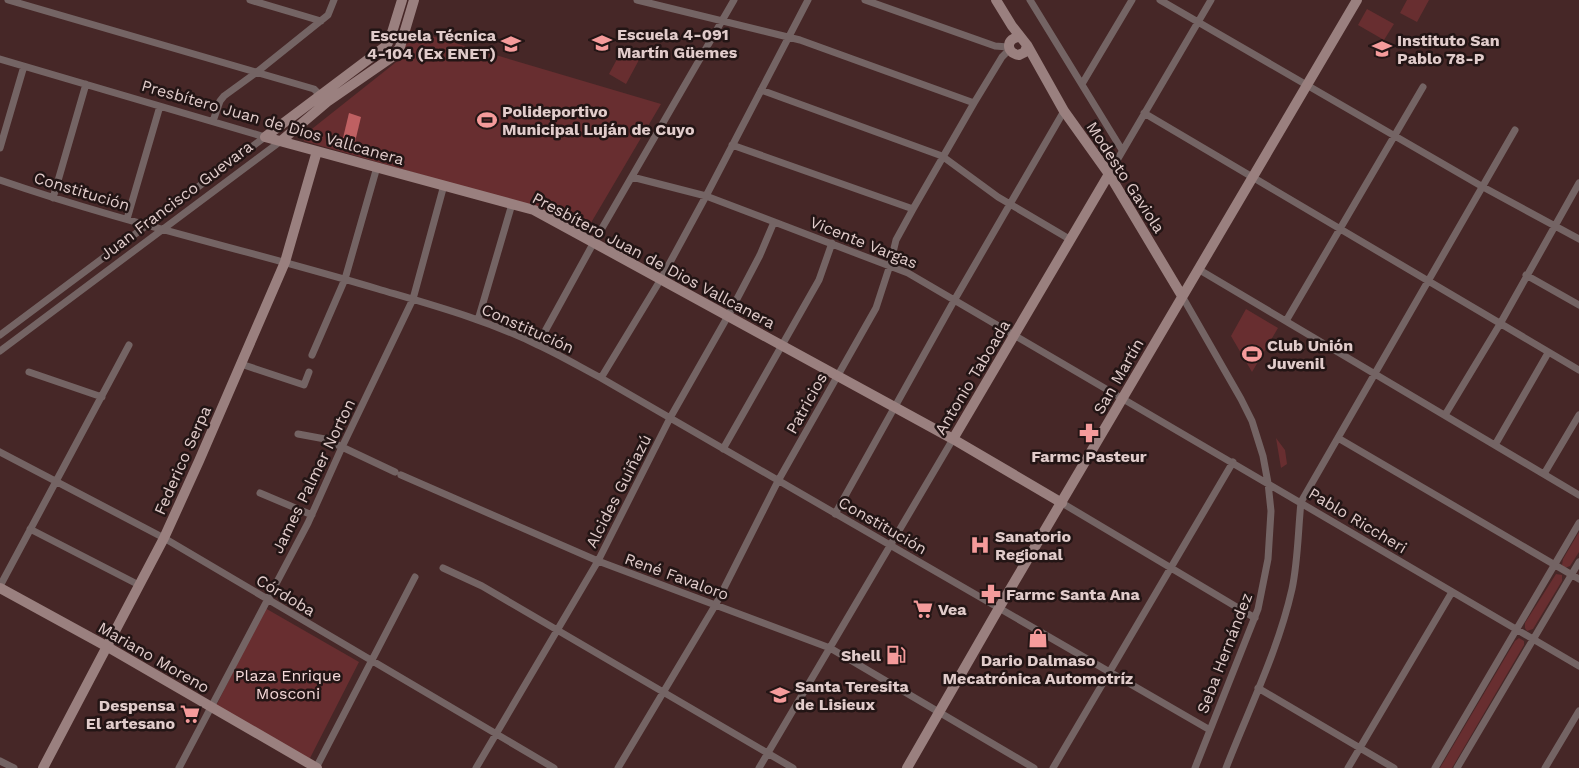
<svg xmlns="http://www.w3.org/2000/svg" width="1579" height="768" font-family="'Work Sans',sans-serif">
	<rect width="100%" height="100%" fill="#462727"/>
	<path fill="#682e30" d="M1407,0h22l-12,22 -17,-9z
		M1367,9l27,15 -10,16 -26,-15z
		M408,29l253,75 -76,129 -159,-57 -122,-35 -1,-5 97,-77z
		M623,48l17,10 -14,26 -17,-10z
		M1246,309l32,19 -26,44 -21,-36z
		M1276,438l9,12 2,14 -6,4z
		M1579,532v20l-9,14 -5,2 -3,-3 1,-6z
		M1556,574l6,1v6l-29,48 -6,2 -2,-3v-5z
		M265,608l94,54 -50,98 -93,-54z
		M1519,638l5,3v4l-72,123h-12l75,-127z"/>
	<path fill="#bf6062" d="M349,113l12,4 -6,25 -12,-4z"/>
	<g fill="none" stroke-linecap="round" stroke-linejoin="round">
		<path stroke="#746464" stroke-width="7" d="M8,0l306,89 9,9
			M250,0l71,21
			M637,0l163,40 174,63
			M865,0l130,46 13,1
			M1030,0l92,150
			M1160,0l323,187 96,52
			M0,59l265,78
			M1082,84l50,-84
			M761,90l181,66 56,41 73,43
			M1144,113l435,257
			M213,121l7,-20 4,-5 33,-24 71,-57 6,-15
			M732,145l181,64
			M0,148l24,-82
			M1109,174l102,-174
			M632,177l74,19 202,77 671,393
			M0,180c124,43 252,71 378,109 54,16 109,31 160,56 22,10 42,22 63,33l609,352
			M53,198l33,-114
			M127,219l33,-113
			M1198,269l381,226
			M1526,275l53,30
			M1182,296l59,103 11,22 11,35 5,27 3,28 -3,48 -10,50 -63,159
			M478,320l34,-116
			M1286,321l137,-234
			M0,335l265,-198
			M538,344l56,-102 140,-242
			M0,351l281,-210
			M312,355l33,-76 32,-112
			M241,364l63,21 5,-13
			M29,372l73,25
			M601,378l60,-99 45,-83 102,-196
			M1445,415l55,-91 79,-141
			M298,434l27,5 70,33
			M1338,438l241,141
			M1495,445l53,-92
			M723,449l96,-169 13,-37
			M0,452l164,86 390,230
			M1544,474l35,-59
			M401,475l197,86 232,87 204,120
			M260,493l52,22
			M1062,503l193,115
			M835,514l120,-215 109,-188
			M30,529l109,56
			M443,568l39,18 311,182
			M0,586l129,-241
			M1258,688l136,80
			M0,761l14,7
			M179,768l129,-245 34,-76 71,-148 31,-114
			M316,768l99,-191
			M476,768l122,-207 72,-143 58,-102 32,-61 14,-33
			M618,768l98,-164 62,-123 98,-173 14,-43 6,-25 17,-31 61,-106 28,-46 7,-7
			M759,768l194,-329
			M1053,768l180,-306
			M1226,768c23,-59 52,-117 66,-179 6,-28 6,-58 9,-87l214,-372
			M1348,768l104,-176
			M1435,768l144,-245
			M1457,768l122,-206
			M1545,768l34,-57"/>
		<path stroke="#9a807f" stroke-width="10" d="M996,0l16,26 15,19 37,66 45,63 73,122
			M1020,37c-14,0 -15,16 -1,18l6,-3 2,-7
			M265,137l269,73 419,229 109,64
			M265,137l121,-91 4,-7 12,-39
			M281,141l46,-39 68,-47 5,-8 14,-47
			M953,439l156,-265
			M0,588l106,58 211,122
			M43,768l121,-230 35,-77 86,-199 32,-111
			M907,768l92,-160 358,-608"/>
	</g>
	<defs>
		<symbol id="school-bare" viewBox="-9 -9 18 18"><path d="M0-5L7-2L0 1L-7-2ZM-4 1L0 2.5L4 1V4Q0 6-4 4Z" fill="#f59b9b" stroke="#231515" stroke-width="2.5" paint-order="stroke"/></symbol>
		<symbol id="stadium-bare" viewBox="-9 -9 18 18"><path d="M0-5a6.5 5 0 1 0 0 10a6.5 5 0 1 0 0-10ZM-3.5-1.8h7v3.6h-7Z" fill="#f59b9b" stroke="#231515" stroke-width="2.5" paint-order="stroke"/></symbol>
		<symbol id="pharmacy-bare" viewBox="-9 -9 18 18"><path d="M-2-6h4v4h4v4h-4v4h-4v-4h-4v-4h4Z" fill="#f59b9b" stroke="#231515" stroke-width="2.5" paint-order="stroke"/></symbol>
		<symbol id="hospital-bare" viewBox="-9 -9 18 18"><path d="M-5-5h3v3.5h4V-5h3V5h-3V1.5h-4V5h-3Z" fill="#f59b9b" stroke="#231515" stroke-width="2.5" paint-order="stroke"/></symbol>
		<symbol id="supermarket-bare" viewBox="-9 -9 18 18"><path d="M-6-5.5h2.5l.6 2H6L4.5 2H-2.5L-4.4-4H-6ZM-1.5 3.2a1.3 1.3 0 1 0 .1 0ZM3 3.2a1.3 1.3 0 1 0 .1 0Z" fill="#f59b9b" stroke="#231515" stroke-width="2.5" paint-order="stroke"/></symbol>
		<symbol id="shop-bare" viewBox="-9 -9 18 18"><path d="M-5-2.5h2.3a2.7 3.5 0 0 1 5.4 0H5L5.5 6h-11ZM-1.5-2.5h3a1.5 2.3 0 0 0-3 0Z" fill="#f59b9b" stroke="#231515" stroke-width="2.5" paint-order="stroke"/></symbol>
		<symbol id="fuel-bare" viewBox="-9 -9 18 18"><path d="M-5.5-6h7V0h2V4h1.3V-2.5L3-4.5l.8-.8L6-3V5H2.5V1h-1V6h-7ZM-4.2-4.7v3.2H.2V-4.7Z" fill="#f59b9b" stroke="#231515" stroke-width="2.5" paint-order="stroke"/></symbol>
	</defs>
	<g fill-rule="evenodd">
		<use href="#school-bare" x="588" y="29" width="28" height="28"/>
		<use href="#school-bare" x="497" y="30" width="28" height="28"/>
		<use href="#school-bare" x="1368" y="35" width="28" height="28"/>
		<use href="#stadium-bare" x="473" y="106" width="28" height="28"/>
		<use href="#stadium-bare" x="1238" y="340" width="28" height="28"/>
		<use href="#pharmacy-bare" x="1075" y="419" width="28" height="28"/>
		<use href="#hospital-bare" x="966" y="531" width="28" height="28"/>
		<use href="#pharmacy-bare" x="977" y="580" width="28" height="28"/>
		<use href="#supermarket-bare" x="909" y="595" width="28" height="28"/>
		<use href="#shop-bare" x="1024" y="624" width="28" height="28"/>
		<use href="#fuel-bare" x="882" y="641" width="28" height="28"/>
		<use href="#school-bare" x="766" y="681" width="28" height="28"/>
		<use href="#supermarket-bare" x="176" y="700" width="28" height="28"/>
	</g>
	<g text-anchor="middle" stroke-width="5" stroke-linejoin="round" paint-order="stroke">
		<g font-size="16" font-weight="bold" fill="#e1cccb" stroke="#231515" text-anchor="start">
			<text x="617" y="40">Escuela 4-091<tspan x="617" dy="18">Martín Güemes</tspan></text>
			<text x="496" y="41" text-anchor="end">Escuela Técnica<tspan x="496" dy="18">4-104 (Ex ENET)</tspan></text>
			<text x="1397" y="46">Instituto San<tspan x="1397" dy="18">Pablo 78-P</tspan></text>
			<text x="502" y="117">Polideportivo<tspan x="502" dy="18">Municipal Luján de Cuyo</tspan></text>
			<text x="1267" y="351">Club Unión<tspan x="1267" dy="18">Juvenil</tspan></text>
			<text x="1089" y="462" text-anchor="middle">Farmc Pasteur</text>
			<text x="995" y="542">Sanatorio<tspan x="995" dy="18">Regional</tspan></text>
			<text x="1006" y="600">Farmc Santa Ana</text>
			<text x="938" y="615">Vea</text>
			<text x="881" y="661" text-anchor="end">Shell</text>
			<text x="1038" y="666" text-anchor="middle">Dario Dalmaso<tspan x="1038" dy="18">Mecatrónica Automotríz</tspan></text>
			<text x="795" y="692">Santa Teresita<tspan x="795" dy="18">de Lisieux</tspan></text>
			<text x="175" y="711" text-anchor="end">Despensa<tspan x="175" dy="18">El artesano</tspan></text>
		</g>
		<g font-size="16" fill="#e1cccb" stroke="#231515">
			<text transform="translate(273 122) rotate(16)" y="6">Presbítero Juan de Dios Vallcanera</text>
			<text transform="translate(1126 177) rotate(57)" y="6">Modesto Gaviola</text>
			<text transform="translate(82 191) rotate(17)" y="6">Constitución</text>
			<text transform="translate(176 200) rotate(-37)" y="6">Juan Francisco Guevara</text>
			<text transform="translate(864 242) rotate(22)" y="6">Vicente Vargas</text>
			<text transform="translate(654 260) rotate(28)" y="6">Presbítero Juan de Dios Vallcanera</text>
			<text transform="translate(528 328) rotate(24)" y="6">Constitución</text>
			<text transform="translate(1118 376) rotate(-60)" y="6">San Martín</text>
			<text transform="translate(972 377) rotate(-59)" y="6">Antonio Taboada</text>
			<text transform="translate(806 403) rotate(-61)" y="6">Patricios</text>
			<text transform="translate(182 460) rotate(-66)" y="6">Federico Serpa</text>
			<text transform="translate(313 476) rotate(-64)" y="6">James Palmer Norton</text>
			<text transform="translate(618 491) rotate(-63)" y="6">Alcides Guiñazú</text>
			<text transform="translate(1358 520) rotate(31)" y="6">Pablo Riccheri</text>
			<text transform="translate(883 525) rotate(30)" y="6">Constitución</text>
			<text transform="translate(677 576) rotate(20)" y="6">René Favaloro</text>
			<text transform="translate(286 595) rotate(31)" y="6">Córdoba</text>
			<text transform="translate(1224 653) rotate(-69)" y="6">Seba Hernández</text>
			<text transform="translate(154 657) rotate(30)" y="6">Mariano Moreno</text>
		</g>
		<g font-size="16" fill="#f4d8d8" stroke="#231515">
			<text x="288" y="681">Plaza Enrique<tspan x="288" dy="18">Mosconi</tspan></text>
		</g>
	</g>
</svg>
